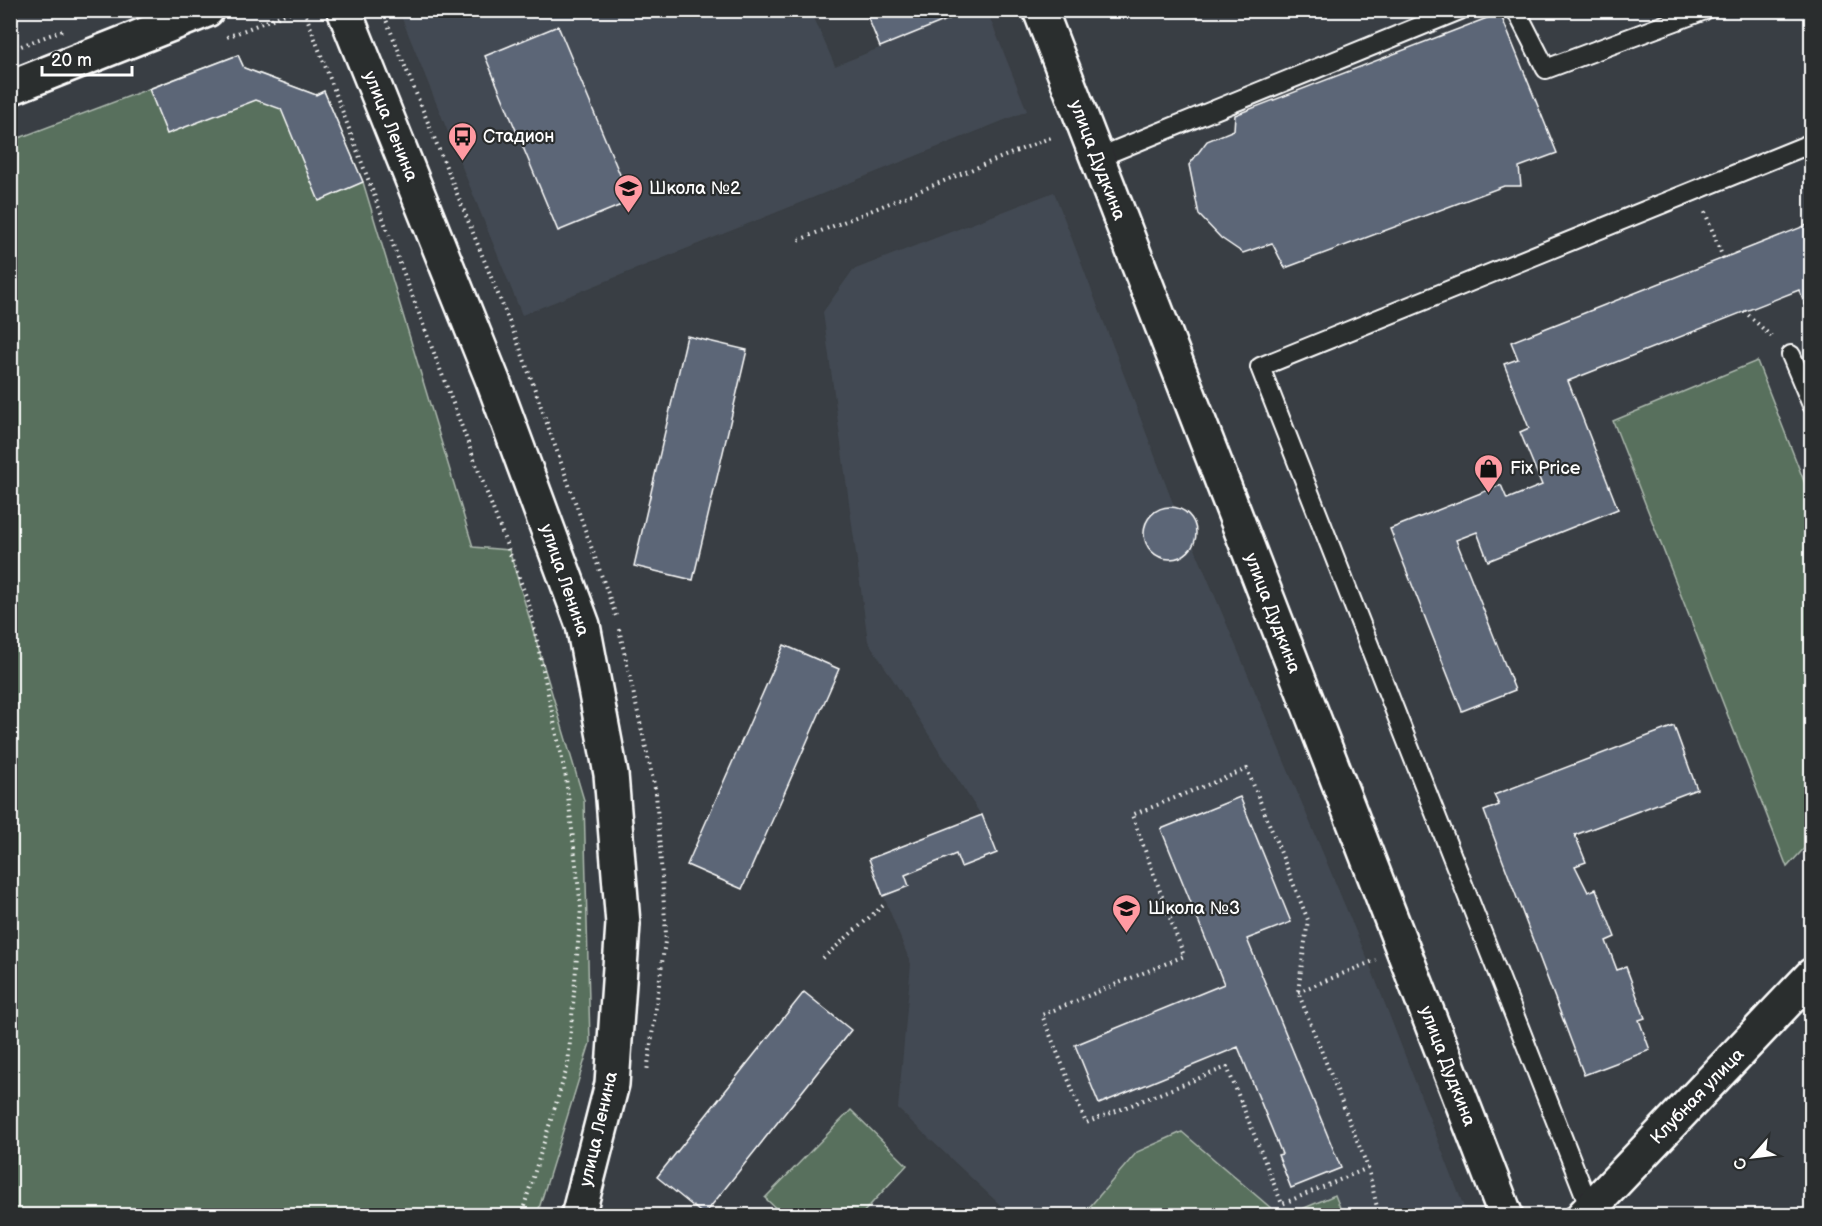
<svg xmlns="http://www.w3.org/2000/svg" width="1822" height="1226" font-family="'Balsamiq Sans',sans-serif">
	<rect width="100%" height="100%" fill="#393e44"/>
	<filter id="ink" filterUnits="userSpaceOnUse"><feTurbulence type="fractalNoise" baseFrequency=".0167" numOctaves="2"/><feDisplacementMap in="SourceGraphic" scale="12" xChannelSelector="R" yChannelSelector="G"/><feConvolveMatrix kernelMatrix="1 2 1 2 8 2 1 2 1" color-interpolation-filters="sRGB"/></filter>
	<g filter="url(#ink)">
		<path fill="#434a53" d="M399,11h412l24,55 136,-55h16l40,100 -505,204z
			M1054,192l120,314 18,12 5,20 -4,6 176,419 98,252h-456l-113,-106 13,-145 -42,-105 112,-44 -113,-174 -45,-329 30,-42z"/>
		<path fill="#58705d" stroke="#acb8ae" stroke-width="1.5" d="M238,55l6,13 72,27 8,-4 39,91 110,365 36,3 75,250 6,243 -53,172h-526v-1074z
			M1757,361l54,138v342l-24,26 -174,-446z
			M851,1110l56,55 -46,50h-78l-18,-17z
			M1182,1132l97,83h-193v-4l51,-59z
			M1335,1195l8,20h-55z"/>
		<path fill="#5b6677" stroke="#fff" stroke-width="1.5" d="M865,10h95l1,4 -81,33z
			M1500,13l57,140 -38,14 2,19h-17l-219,82 -13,-25 -29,10 -22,-15 -22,-23 -10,-50 18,-24 27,-11 1,-15z
			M558,26l73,175 -73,30 -73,-175z
			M238,55l6,13 72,27 8,-4 39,91 -44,19 -38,-92 -25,-9 -89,34 -18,-45z
			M1812,223v99l-13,-32 -231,91 50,128 -130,52 -11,-29 -21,8 59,150 -53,21 -72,-182 111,-44 6,14 35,-14 -22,-53 9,-4 -25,-64 14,-5 -7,-17z
			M687,336l60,14 -54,230 -59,-14z
			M1144 533a26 26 0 1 1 52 0a26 26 0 1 1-52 0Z
			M784,645l55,24 -97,220 -55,-24z
			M1674,726l23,63 -122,46 11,27 -11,4 13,26 8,-3 19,48 -9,4 11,29 9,-3 19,51 -6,2 11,30 -66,25 -100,-264 15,-6 -5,-10z
			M1240,797l51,125 -44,17 94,229 -50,20 -13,-33 4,-1 -44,-107 -139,57 -24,-59 149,-61 -63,-155z
			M982,815l15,38 -36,14 -5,-13 -51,21 4,11 -26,10 -14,-37z
			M804,992l47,38 -147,185 -47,-38z"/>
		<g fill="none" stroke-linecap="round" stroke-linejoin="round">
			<defs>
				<path id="lane" d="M1516,10l30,59 159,-59
					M1097,158l363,-148
					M1791,355l21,50
					M1590,1208l-330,-841 552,-224"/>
				<path id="street" d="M1040,10l466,1206
					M10,88l197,-78
					M1583,1216l229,-241"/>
				<path id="secondary" d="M344,10l149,371 90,244 28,149 12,150 -11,160 -34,132"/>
			</defs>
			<use href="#lane" stroke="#fff" stroke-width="22"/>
			<use href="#street" stroke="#fff" stroke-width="38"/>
			<use href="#secondary" stroke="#fff" stroke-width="38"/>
			<path stroke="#fff" stroke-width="4" stroke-dasharray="1.5 4.5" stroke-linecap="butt" d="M304,10l225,594 37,174 15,130 -13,157 -47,151
				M382,10l138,338 96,268
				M1005,10l3,10
				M227,37l68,-27
				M10,50l56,-21
				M1705,212l18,46
				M799,240l255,-104
				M1744,311l30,28
				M619,629l37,164 10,141 -19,138
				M823,958l63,-55
				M1298,992l78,-32
				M1368,1168l-86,36 -55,-137 -141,56 -44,-108 142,-59 -52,-141 115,-46 61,151 -10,72 70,176 11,48"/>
			<use href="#lane" stroke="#2a2d2e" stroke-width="18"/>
			<use href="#street" stroke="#2a2d2e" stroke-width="33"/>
			<use href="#secondary" stroke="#2a2d2e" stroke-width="33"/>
		</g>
	</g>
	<defs>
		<symbol id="bus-pin" viewBox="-11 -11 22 30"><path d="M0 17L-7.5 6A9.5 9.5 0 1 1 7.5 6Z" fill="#ff9aa2" stroke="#2a2d2e"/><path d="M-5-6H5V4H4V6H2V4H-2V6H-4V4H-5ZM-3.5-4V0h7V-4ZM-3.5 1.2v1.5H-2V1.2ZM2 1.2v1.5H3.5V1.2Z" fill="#111"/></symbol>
		<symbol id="school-pin" viewBox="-11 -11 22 30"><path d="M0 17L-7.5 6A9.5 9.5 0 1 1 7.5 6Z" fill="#ff9aa2" stroke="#2a2d2e"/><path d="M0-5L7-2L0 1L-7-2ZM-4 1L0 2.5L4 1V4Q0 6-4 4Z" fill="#111"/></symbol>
		<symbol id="shop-pin" viewBox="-11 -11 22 30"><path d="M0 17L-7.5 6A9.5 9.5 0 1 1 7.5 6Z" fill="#ff9aa2" stroke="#2a2d2e"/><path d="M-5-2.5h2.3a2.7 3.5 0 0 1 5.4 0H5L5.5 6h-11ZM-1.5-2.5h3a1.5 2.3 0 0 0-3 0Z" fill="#111"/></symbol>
	</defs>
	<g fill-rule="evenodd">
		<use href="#bus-pin" x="446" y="120" width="33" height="45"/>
		<use href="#school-pin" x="612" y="172" width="33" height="45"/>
		<use href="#shop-pin" x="1472" y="452" width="33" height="45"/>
		<use href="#school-pin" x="1110" y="892" width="33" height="45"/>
	</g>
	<g text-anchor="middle" stroke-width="4.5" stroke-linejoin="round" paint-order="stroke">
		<g font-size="18" fill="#fff" stroke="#2a2d2e">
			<text transform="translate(391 126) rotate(68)" y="6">улица Ленина</text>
			<text transform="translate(1098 160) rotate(69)" y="6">улица Дудкина</text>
			<text transform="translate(565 580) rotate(71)" y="6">улица Ленина</text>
			<text transform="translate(1273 613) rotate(69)" y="6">улица Дудкина</text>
			<text transform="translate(1448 1066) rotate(69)" y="6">улица Дудкина</text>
			<text transform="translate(1697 1096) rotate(-46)" y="6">Клубная улица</text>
			<text transform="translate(598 1129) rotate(-77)" y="6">улица Ленина</text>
		</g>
		<g font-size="18" fill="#fff" stroke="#2a2d2e" text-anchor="start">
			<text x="483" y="142">Стадион</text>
			<text x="649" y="194">Школа №2</text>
			<text x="1510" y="474">Fix Price</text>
			<text x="1148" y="914">Школа №3</text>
		</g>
	</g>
	<rect width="1822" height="1226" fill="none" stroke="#2a2d2e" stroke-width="36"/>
	<rect x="18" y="18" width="1786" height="1190" fill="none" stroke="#fff" stroke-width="2" filter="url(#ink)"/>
	<g transform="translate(1753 1157) rotate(242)" stroke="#2a2d2e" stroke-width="4.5" paint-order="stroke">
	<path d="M0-4.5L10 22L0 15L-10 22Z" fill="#ffffff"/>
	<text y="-9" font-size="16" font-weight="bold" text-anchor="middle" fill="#ffffff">С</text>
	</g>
	<path d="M42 66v9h90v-9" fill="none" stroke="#ffffff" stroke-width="3"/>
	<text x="51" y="66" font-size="18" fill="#ffffff" stroke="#2a2d2e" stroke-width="4.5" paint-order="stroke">20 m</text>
</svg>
